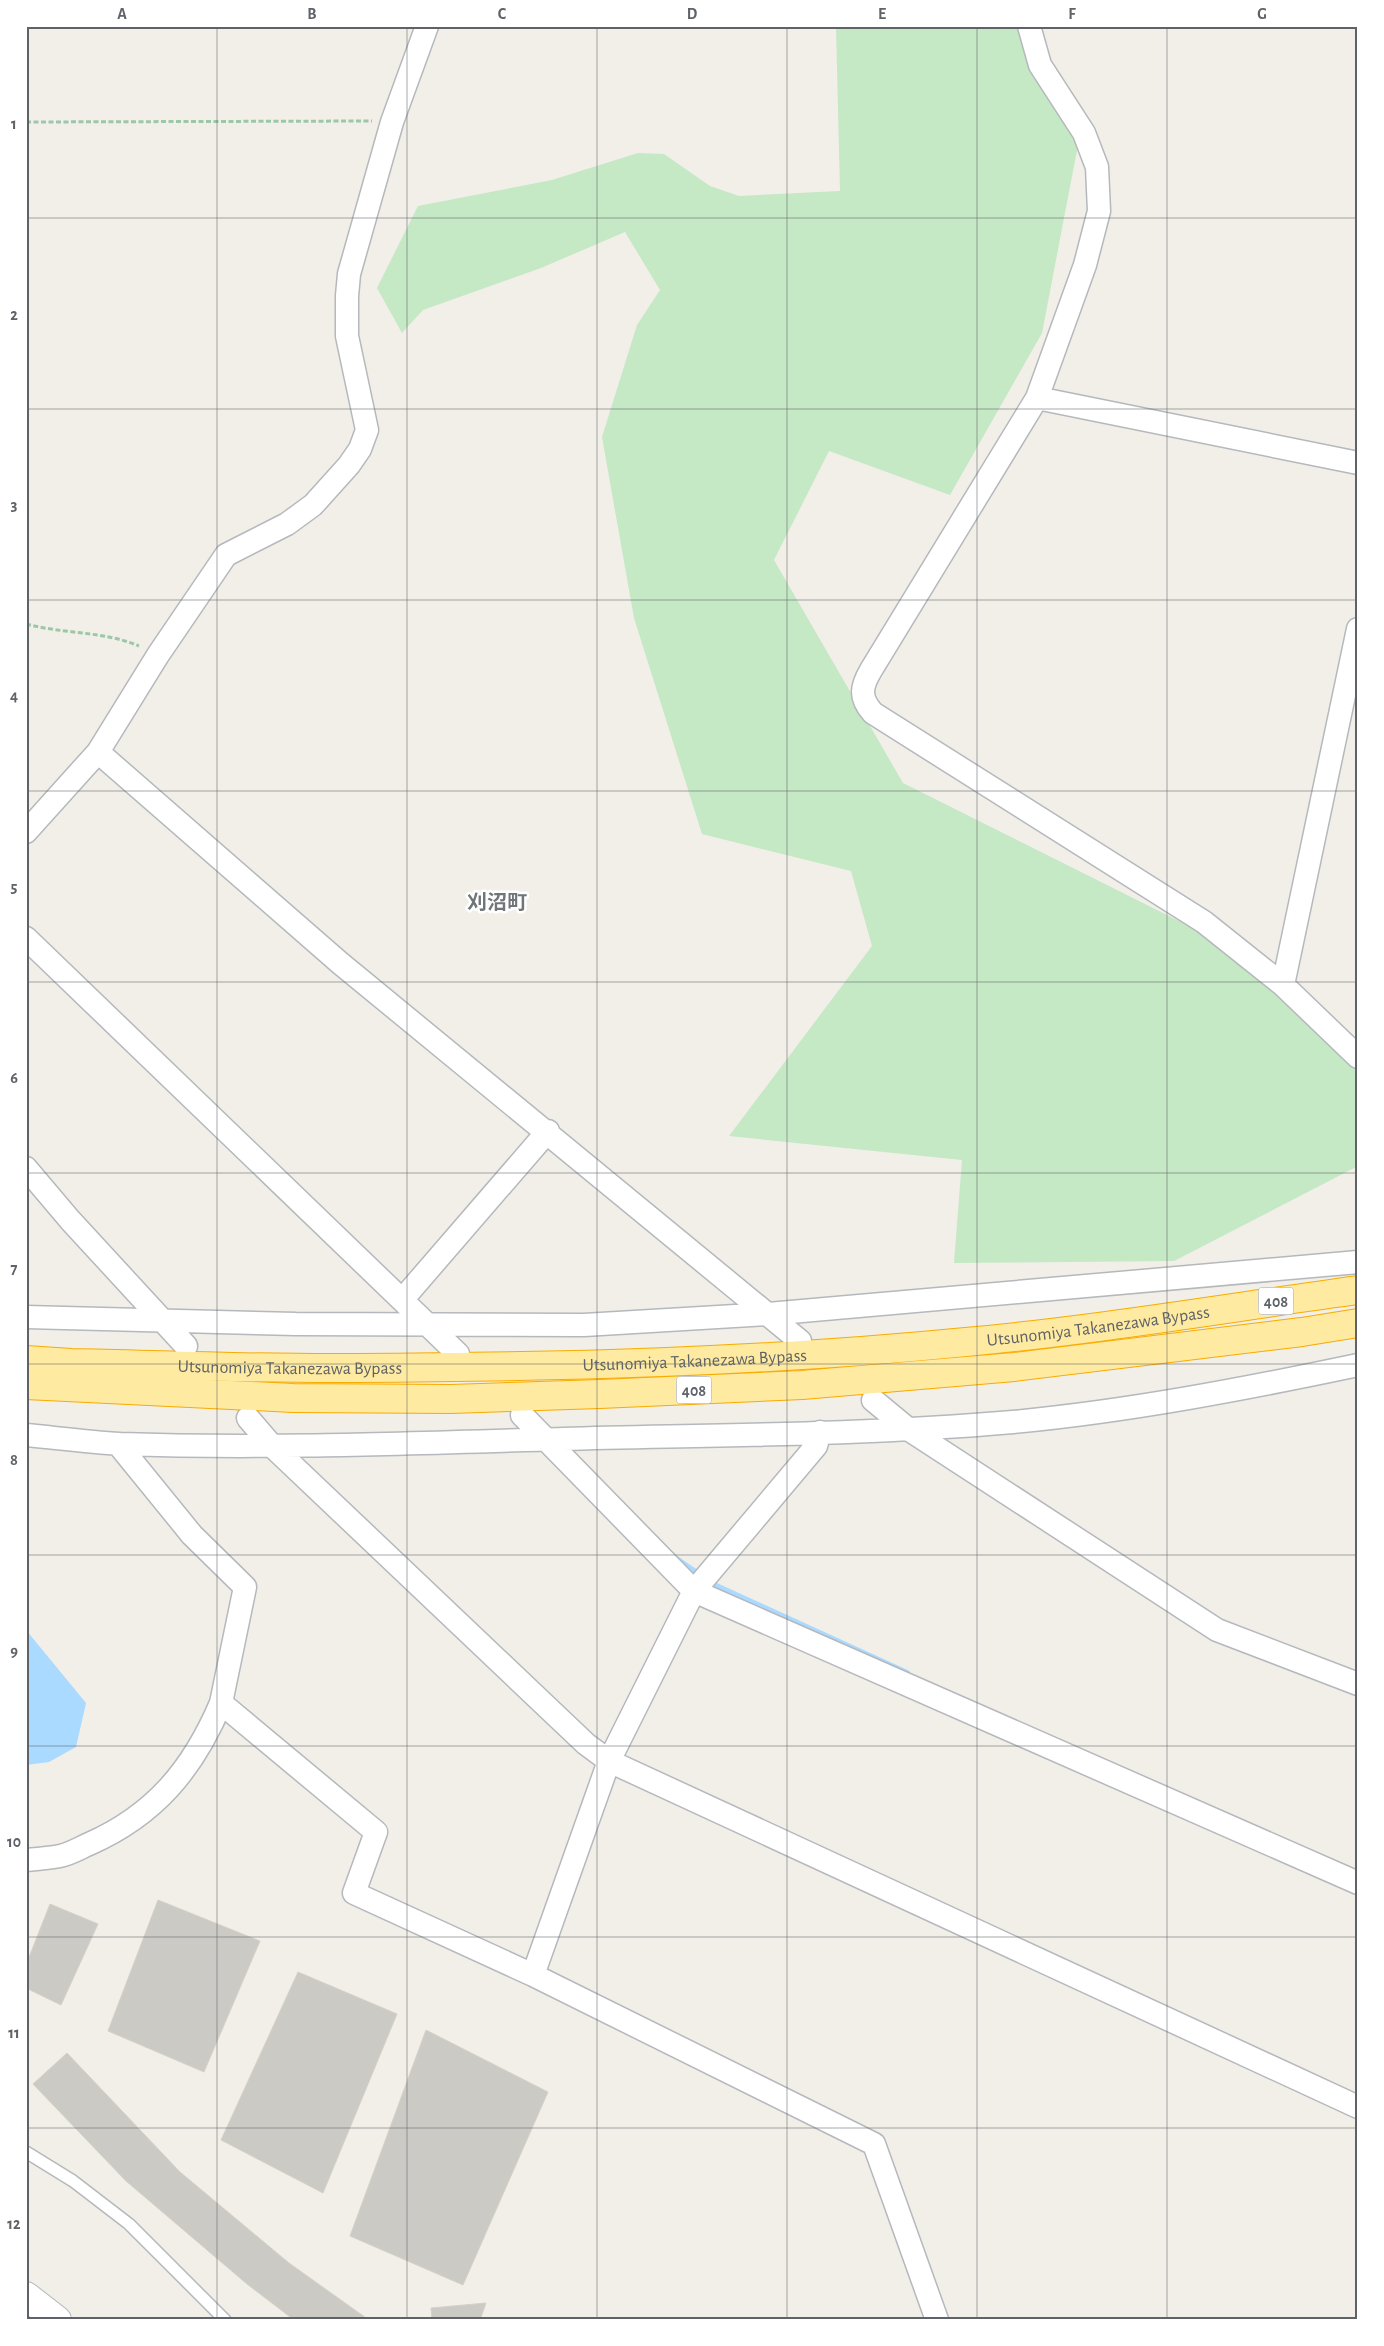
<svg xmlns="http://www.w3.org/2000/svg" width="1384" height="2346" font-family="'Alegreya Sans','Noto Sans JP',sans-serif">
	<rect width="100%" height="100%" fill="#f1efe8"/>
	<path fill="#c5e8c5" d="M836,26h182l15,41 45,78 -36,188 -92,162 -121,-44 -55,109 129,223 322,161 133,126v96l-184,95 -220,2 8,-103 -233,-24 143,-190 -21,-75 -149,-37 -68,-216 -32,-181 35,-112 23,-35 -35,-58 -84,36 -118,42 -21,23 -25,-45 41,-82 134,-26 86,-27 26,1 46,32 29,10 101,-5z"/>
	<path fill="#aadaff" d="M26,1630l60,73 -10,44 -27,15 -23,3z"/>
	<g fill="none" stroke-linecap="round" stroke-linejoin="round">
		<path stroke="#aadaff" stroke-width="6" d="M675,1558l39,27 193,88"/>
	</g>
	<path fill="#cccac5" stroke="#d6d1c6" d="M158,1900l102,41 -56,131 -96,-41z
		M50,1904l48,20 -37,81 -35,-17v-23z
		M298,1972l99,42 -74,179 -102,-53z
		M426,2030l122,62 -85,193 -113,-49z
		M67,2053l113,119 109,91 80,57h-75l-47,-36 -121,-103 -93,-97z
		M486,2303l-6,17h-48l-1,-12z"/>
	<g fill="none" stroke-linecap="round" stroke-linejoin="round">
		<defs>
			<path id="service" d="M26,2152l47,29 56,43 96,96"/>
			<path id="minor" d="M1029,26l11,39 44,68 13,34 2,44 -14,54 -48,133 -166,272c-10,17 -12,27 2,43l331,209 79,63 75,72
				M1037,398l321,65
				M98,752l242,211 460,378
				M26,832l72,-80 60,-97 68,-100 61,-31 26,-19 36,-40 11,-16 7,-19 -20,-94v-40l2,-22 43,-152 35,-96
				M26,938l432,416
				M1283,985l75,-356
				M26,1168l44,52 116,126
				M402,1300l146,-169
				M26,1317l270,7 288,1 184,-11 590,-52
				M873,1400l35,29 309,201 141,54
				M522,1415l172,176 664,292
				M248,1418l24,28 314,298 23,17 749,346
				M26,1435c31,3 63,7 94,9 148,5 296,-1 443,-5 150,-4 301,-4 450,-17 116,-11 231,-33 345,-57
				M118,1444l74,91 53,52 -24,116 155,129 -22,61 179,82 341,169 63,176
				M26,1860c11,-1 23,-2 34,-4 10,-2 20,-8 29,-12 66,-29 104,-75 132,-141
				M533,1975l76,-214 85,-170 122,-145 4,-14"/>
			<path id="tertiary" d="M26,2296l31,24"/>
			<g id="trunk">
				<path id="s1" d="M26,1360l45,3c95,2 190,6 285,5 203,-1 407,-6 610,-26 131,-12 261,-34 392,-52"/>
				<path d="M26,1385l267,13 158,1 149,-5 202,-9 212,-18 288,-35 56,-9"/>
			</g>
		</defs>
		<use href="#service" stroke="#b5b8bc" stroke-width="14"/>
		<use href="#minor" stroke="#b5b8bc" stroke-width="25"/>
		<use href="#tertiary" stroke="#b5b8bc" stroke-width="30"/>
		<use href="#trunk" stroke="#f9ab00" stroke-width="30"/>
		<path stroke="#9cc7a9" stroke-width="3" stroke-dasharray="5 2.5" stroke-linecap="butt" d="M26,122l346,-1
			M26,624c37,10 78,7 113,22"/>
		<use href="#service" stroke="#fff" stroke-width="11"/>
		<use href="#minor" stroke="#fff" stroke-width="22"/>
		<use href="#tertiary" stroke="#fff" stroke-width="28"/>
		<use href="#trunk" stroke="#feeaa1" stroke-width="28"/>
	</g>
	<path fill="none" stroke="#5f6368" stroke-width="1" stroke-opacity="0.55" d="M217,26v2294M407,26v2294M597,26v2294M787,26v2294M977,26v2294M1167,26v2294M26,218h1332M26,409h1332M26,600h1332M26,791h1332M26,982h1332M26,1173h1332M26,1364h1332M26,1555h1332M26,1746h1332M26,1937h1332M26,2128h1332"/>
	<g text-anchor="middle" stroke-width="5" stroke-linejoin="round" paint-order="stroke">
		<g fill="#fff" stroke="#8f9295" stroke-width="1">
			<rect x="1258.5" y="1287.5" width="35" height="27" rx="4"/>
			<rect x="676.5" y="1376.5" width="35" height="27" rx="4"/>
		</g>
		<g font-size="16" font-weight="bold" fill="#5f6368">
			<text x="1276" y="1307">408</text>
			<text x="694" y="1396">408</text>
		</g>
		<g font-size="18" fill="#5f6368" stroke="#fff">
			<text dy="6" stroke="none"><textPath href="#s1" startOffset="1074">Utsunomiya Takanezawa Bypass</textPath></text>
			<text dy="6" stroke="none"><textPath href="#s1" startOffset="669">Utsunomiya Takanezawa Bypass</textPath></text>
			<text dy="6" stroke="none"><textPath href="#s1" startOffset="264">Utsunomiya Takanezawa Bypass</textPath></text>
		</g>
		<g font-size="20" font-weight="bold" fill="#70757a" stroke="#fff">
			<text x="497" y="909">刈沼町</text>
		</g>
	</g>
	<rect width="1384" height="2346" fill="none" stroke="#ffffff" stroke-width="55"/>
	<rect x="28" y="28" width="1328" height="2290" fill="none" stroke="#5f6368" stroke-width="2"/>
	<g font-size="16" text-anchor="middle" font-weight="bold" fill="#5f6368">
		<text x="122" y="19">A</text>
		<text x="312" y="19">B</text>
		<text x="502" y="19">C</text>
		<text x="692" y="19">D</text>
		<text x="882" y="19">E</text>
		<text x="1072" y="19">F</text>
		<text x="1262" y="19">G</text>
		<text x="14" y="129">1</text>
		<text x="14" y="320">2</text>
		<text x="14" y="510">3</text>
		<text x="14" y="701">4</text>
		<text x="14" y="892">5</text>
		<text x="14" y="1083">6</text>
		<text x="14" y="1274">7</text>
		<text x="14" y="1465">8</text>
		<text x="14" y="1656">9</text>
		<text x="14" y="1847">10</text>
		<text x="14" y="2038">11</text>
		<text x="14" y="2229">12</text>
	</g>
</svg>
